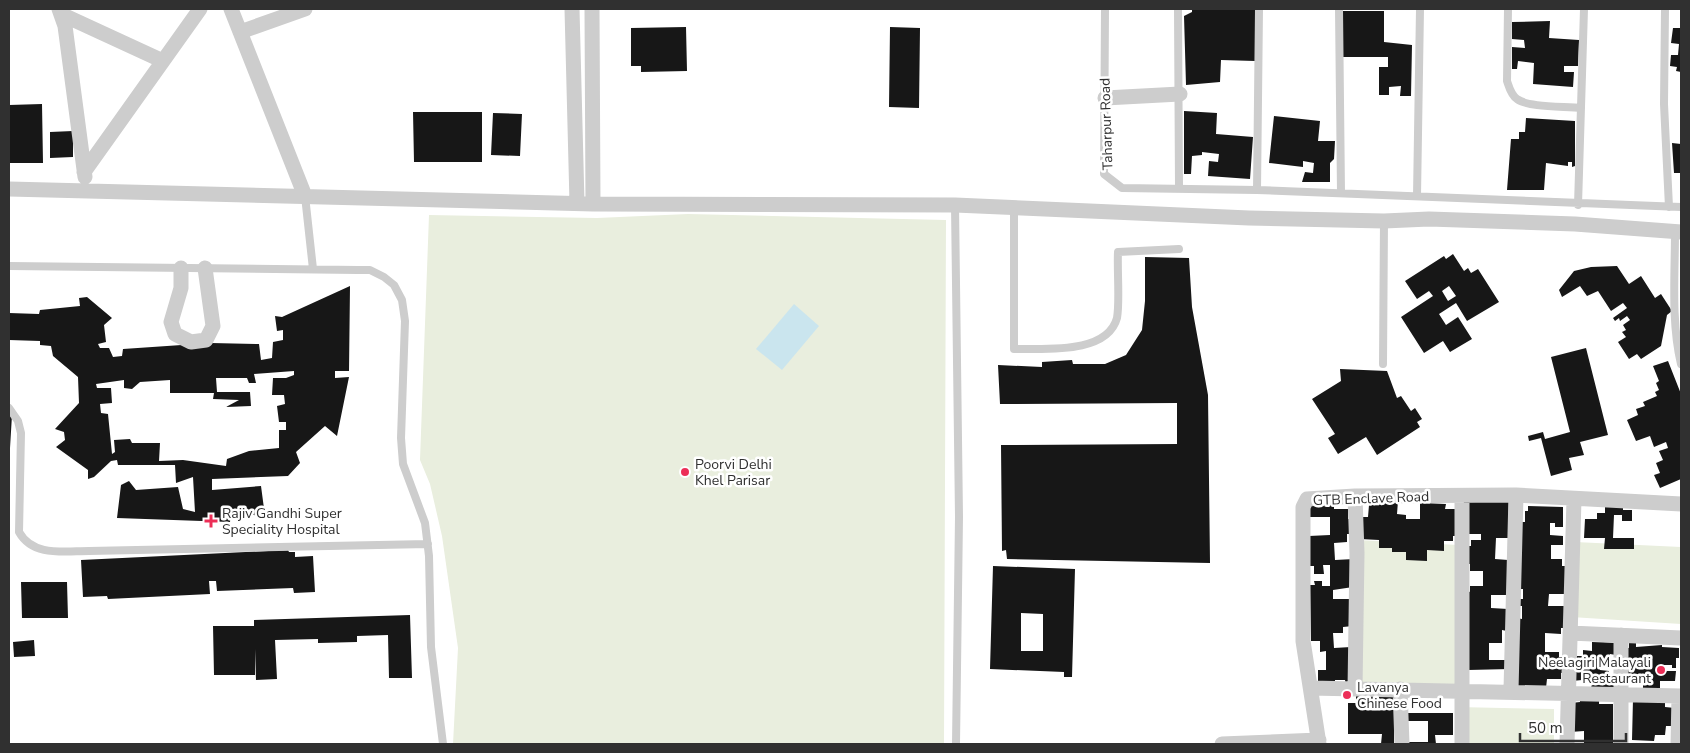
<svg xmlns="http://www.w3.org/2000/svg" width="1690" height="753" font-family="'Nunito Sans',sans-serif">
	<rect width="100%" height="100%" fill="#fff"/>
	<path fill="#e9eede" d="M688,214l258,6 -2,524h-491l5,-96 -16,-112 -12,-52 -10,-24 9,-245 168,3z
		M1356,540l103,5 -4,141 -103,-2z
		M1575,542l106,5v77l-110,-7z
		M1457,707l97,2v35h-97z"/>
	<path fill="#cae5ee" d="M794,304l25,22 -37,44 -26,-21z"/>
	<path fill="#171717" fill-rule="evenodd" d="M1192,9h65l-2,52 -34,-1 -1,22 -34,3 -2,-69 8,-4z
		M1343,11h41v31l28,3 -1,51h-11l1,-10 -12,1v8h-10v-28h9v-10h-45z
		M1550,21l-1,17 30,2 -1,26h-14v6h10l-1,15 -40,-3 1,-21 -16,-2 -1,8h-5v-22l13,1 -1,-8 -12,-1v-17z
		M686,27l1,44 -46,1v-6h-10v-38z
		M890,27l30,1 -1,80 -30,-1z
		M1673,28h8v44l-5,-1 1,-4 -7,-1 1,-11h7l1,-11 -8,-1z
		M42,104l1,59h-34v-58z
		M1184,111l33,2 -1,21 37,3 -3,42 -42,-3 1,-15 9,1 1,-8 -17,-2v3l-10,1 -1,18h-7z
		M413,112h69v50h-68z
		M493,113l29,1 -2,42 -29,-1z
		M1274,116l46,5 -2,20h17l-1,18 -4,4v19h-28l3,-10 8,1 1,-10 -11,-2v6l-34,-4z
		M1526,118l49,3v45l-3,1v-5h-4v4l-22,-3 -2,27h-37l4,-51h8v-7h6z
		M73,131v26l-23,1v-26z
		M1672,143l9,1v29h-7z
		M1453,254l11,17 4,-3 3,5 7,-4 21,33 -32,19 -11,-18 -17,11 7,11 12,-8 14,22 -22,13 -7,-11 -19,12 -23,-36 32,-21 -4,-5 -12,8 -12,-18 39,-25 2,3zM1449,286l7,10 -8,5 -6,-10z
		M1145,257l44,1 3,49 16,88 2,168 -203,-4 -1,-9 -4,1 -1,-106 176,-1v-41l-177,1 -2,-39 44,2v-5l30,-2 1,4h32l21,-9 16,-25 3,-29z
		M1617,266l12,18 12,-8 14,22 6,-4 11,17 -5,4 -6,31 -20,13 -4,-5 -8,5 -11,-17 8,-5 -4,-5 4,-2 -3,-5 7,-5 -3,-4 -7,5 -1,-3 -4,3 -2,-3 14,-10 -4,-5 -12,8 -13,-20 -11,5 -7,-10 -18,11 -3,-7 15,-19 17,-4z
		M350,286l-1,85h-14v7l14,-1 -12,59 -12,-10 -29,26 4,11 -12,13 -76,3v11l49,-4 4,30 -34,-3 -1,9 -113,-4 4,-33 8,-4 7,9 42,-3 5,22 12,3 -2,-35 -17,6 -1,-18h-57l-1,-5 -6,1 -17,16 -6,2v-9l-32,-23 9,-7 -1,-8 -9,-3 24,-26 -1,-26 -25,-21 -2,-10 -11,-1v-4l-31,-1v-27l30,1 1,-4 40,-4 -1,-8 8,-1 25,21 -8,7 2,17 -8,2 2,4h9l4,9 9,-1 1,-7 88,-6 48,1 2,16 11,-2 1,-16 10,-2v-10l-6,1 -2,-15 7,1zM294,371v4l-8,3h-13l-1,17h12l1,9 -8,2 2,16h7v8h-7v18l-30,3 -22,8 -1,7 -43,-6 -24,1 1,-18h-28l-2,-4 -16,1 1,12 -3,2 -4,-40 -7,-1 -1,-9 12,-1 -1,-15h-14l-1,-4 28,-4v8l8,1 8,-7 30,-2v13h44l-1,6 26,1 -13,7 25,-1 -1,-14h-33l-1,-14h31l2,5h7l-2,-9z
		M1586,348l22,87 -28,7 4,13 -15,3 3,12 -21,6 -10,-38 -12,3 -1,-5 15,-4 2,7 25,-7 -19,-75z
		M1668,361l13,33v85l-21,9 -6,-13 6,-2 -4,-10 7,-3 -4,-9 9,-3 -2,-6 -12,5 -4,-11 -14,5 -9,-21 11,-5 -2,-6 9,-3 -2,-4 14,-6 -2,-4 4,-2 -3,-7 3,-2 -6,-15z
		M1340,369l47,2 10,27 4,-2 10,15 4,-3 7,11 -5,3 3,5 -43,28 -11,-18 -28,17 -10,-16 7,-4 -23,-35 29,-18z
		M9,415h3l-2,33h-1z
		M1464,497l45,1 -1,40h-12l-1,21 13,1 -1,35h-16v13l17,1 -1,22 -5,-1v13h-13v17h22l-1,9 -42,1 -3,-80 5,2v-6h13v-15h-13v-7h-7v-18h8v-6h10v-6h-18z
		M1308,500h26v9h14v10h5v15h-6v8l-13,1 1,17 19,-1 -1,28 -20,3v9h20v27l-10,1v6h-10l1,15 17,-1 -1,39 -4,-1 -1,-5h-10v5h-17v-15h8v-19l-6,1v-11h-9l-1,-56h5l-1,-4h8v5h8v-21h-7l1,9h-10v-8h-5v-30l21,-1v-18h-22z
		M1378,501h20l-1,13 9,1v4h14v-16l26,1 -1,5h10l3,27h-5v5h-9v10l-17,-1v11l-21,-1v-8h-14v-4h-13v-8l-19,-1v-22h8l1,-12h9z
		M1605,503h18v7h9v11h-10v-6h-8l-1,23h21v11h-30l1,-11h-21l1,-19h12v-6h8z
		M1528,506l35,1v20h-8v-4h-5v12l13,1v9h-12v14h11v7h7v28h-20l-1,12h18l2,22h-7v6l-16,-1v19h14v5h7l-1,16h-4v6h-14l-1,9 -30,-1 1,-69 5,1v-13h-5v-7h6v-10h-6l1,-67h7v-11h3z
		M288,550l1,2h6v5l18,-1 2,36 -21,1 -1,-5 -76,3 -1,-10h-7l1,13 -102,5 -1,-3 -24,1 -2,-37z
		M993,566l82,3 -3,108h-8v-5l-74,-3zM1021,613l22,1v37h-22z
		M21,582h46l1,36h-46z
		M410,615l2,63h-23l-1,-43 -31,1v6l-39,1v-4l-43,1 2,39 -21,1 -1,-31v26h-41l-1,-49h41v-6z
		M34,640l1,16 -21,1 -1,-15z
		M1629,641h7v6l26,-2v2l17,1v10h-3v10h-4v-3h-10v6h14l-1,10h-15v9h-17v-9h-19l-2,-34 7,1z
		M1592,642l25,1 -1,12 -6,-1v7h-10v9l9,1v5h7v15h-25l1,-12 -20,2 1,-25h10v-6l9,1z
		M1356,695h38v49h-13l1,-10h-34v-31h8z
		M1580,697h19v7h14v40h-29v-13l-14,1 1,-29 9,-1z
		M1633,699l32,2v6l10,1 -2,18h-7l-1,9h-10l-1,6 -22,-1z
		M1406,713h47v22h-18l1,9h-30v-2h22v-21h-22z"/>
	<g fill="none" stroke-linecap="round" stroke-linejoin="round">
		<path stroke="#cdcdcd" stroke-width="8" d="M1105,9l-1,165 18,14 135,2 424,17
			M1178,9l1,179
			M1339,9l2,184
			M1508,9l-1,72c2,6 4,14 10,18 12,9 49,7 64,9
			M1665,9l-1,95 5,103
			M1257,190l2,-181
			M305,196l8,73
			M1417,196l3,-187
			M955,205l4,312 -3,227
			M1578,205l6,-196
			M1014,208v141c29,-1 93,6 103,-31 3,-16 0,-48 1,-66l61,-3
			M1675,232c0,42 -4,90 6,132
			M9,266l349,4h12l14,7 10,8 8,15 3,21 -4,117 2,26 22,59 4,33 2,91 12,97
			M1383,364l1,-143
			M9,408l9,13 3,12 -2,99c14,25 45,19 70,19l339,-7"/>
		<path stroke="#cdcdcd" stroke-width="15" d="M59,9l6,17 20,151
			M231,9l74,187
			M572,9l5,194
			M592,9l1,195
			M61,14l102,47
			M240,32l65,-23
			M1105,98l75,-4
			M84,172l116,-163
			M9,189l584,15 362,1 294,13 135,3 45,-2 146,5 106,8
			M181,268v20l-10,34 4,12 16,8 15,-2 7,-14 -8,-58
			M1462,497v247
			M1570,633l111,5
			M1621,635v109
			M1311,688l370,8
			M1355,689l2,-136 -2,-57
			M1400,689l2,55
			M1511,690l5,-195
			M1222,744l97,-4
			M1319,744l-16,-103v-134l4,-8 48,-3 161,-1 165,9
			M1567,744l7,-245
			M1678,744l1,-48"/>
	</g>
	<g fill="#ec2e57" stroke="#fff" stroke-width="2">
		<circle cx="685" cy="472" r="5"/>
		<path d="M208.5 513.5h5v5h5v5h-5v5h-5v-5h-5v-5h5z"/>
		<circle cx="1661" cy="670" r="5"/>
		<circle cx="1347" cy="695" r="5"/>
	</g>
	<g text-anchor="middle" stroke-width="5" stroke-linejoin="round" paint-order="stroke">
		<g font-size="14" fill="#303030" stroke="#fff">
			<text transform="translate(1106 124) rotate(-92)" y="5">Taharpur Road</text>
			<text transform="translate(1371 498) rotate(-2)" y="5">GTB Enclave Road</text>
		</g>
		<g font-size="14" fill="#303030" stroke="#fff" text-anchor="start">
			<text x="695" y="469">Poorvi Delhi<tspan x="695" dy="16">Khel Parisar</tspan></text>
			<text x="222" y="518">Rajiv Gandhi Super<tspan x="222" dy="16">Speciality Hospital</tspan></text>
			<text x="1651" y="667" text-anchor="end">Neelagiri Malayali<tspan x="1651" dy="16">Restaurant</tspan></text>
			<text x="1357" y="692">Lavanya<tspan x="1357" dy="16">Chinese Food</tspan></text>
		</g>
	</g>
	<rect width="1690" height="753" fill="none" stroke="#303030" stroke-width="20"/>
	<path d="M1520 733v8h106v-8" fill="none" stroke="#303030" stroke-width="2.5"/>
	<text x="1528" y="733" font-size="15" fill="#303030" stroke="#ffffff" stroke-width="4" paint-order="stroke">50 m</text>
</svg>
